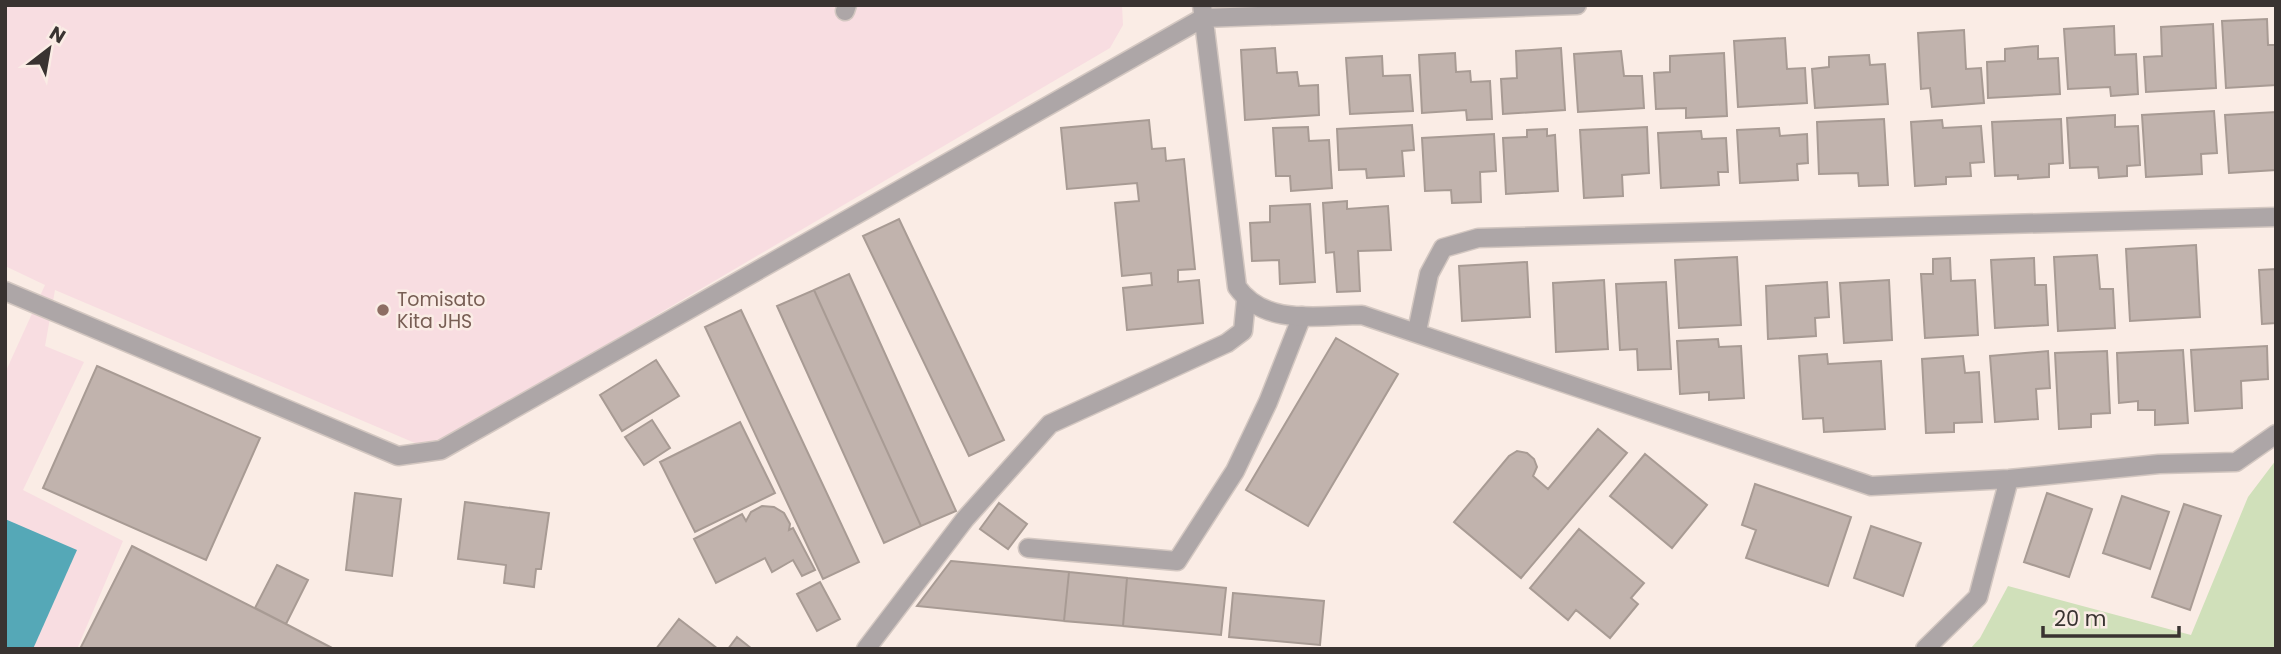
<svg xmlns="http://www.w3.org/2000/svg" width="2281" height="654" font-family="Poppins,sans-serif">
	<rect width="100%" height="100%" fill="#faece5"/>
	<path fill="#f8dde1" d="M5,5h1117l1,20 -13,23 -681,401 -374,-159 -10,56 39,16 -61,128 100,51 -46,108h-72v-276l40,-88 -40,-19z"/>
	<path fill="#d0e0ba" d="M2276,460v189h-306l10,-11 28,-52 183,49 57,-138z"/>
	<path fill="#55a8b7" d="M5,519l72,31 -44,99h-28z"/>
	<path fill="#c1b3ad" stroke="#a89b94" stroke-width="2" d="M2267,19l1,26h8v40l-50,3 -4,-67z
		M2213,24l3,64 -70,4 -2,-35 18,-1 -1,-29z
		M2114,26l1,29 21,-1 2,40 -27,2 -1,-9 -42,2 -4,-60z
		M1964,30l2,39 15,-1 3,35 -52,4 -2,-19 -9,1 -3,-56z
		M1785,38l2,31 18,-1 2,35 -69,4 -4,-66z
		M2038,46v13l20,-1 2,36 -72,4 -1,-36 18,-1v-12z
		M1275,48l2,25 20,-1 2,14 19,-1 1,30 -74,5 -4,-70z
		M1561,48l4,62 -62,4 -2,-35 16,-1 -1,-27z
		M1621,51l3,25h18l2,32 -66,4 -4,-58z
		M1455,53l1,19 14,-1 1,11 19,-1 2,38 -25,1 -1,-10 -44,3 -3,-58z
		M1724,53l3,63 -41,2v-10l-30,1 -2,-36 16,-1v-16z
		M1869,55l1,10 15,-1 3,40 -73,4 -3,-39 17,-2v-10z
		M1382,56l1,20 27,-1 3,36 -63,3 -4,-56z
		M2214,111l3,42 -16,1 1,20 -56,3 -4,-62z
		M2276,112v58l-47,3 -4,-58z
		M2115,115v12l23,-1 2,39 -13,1v10l-28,2 -1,-11 -28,1 -3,-50z
		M1884,119l4,66 -29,1 -1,-13 -39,1 -2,-52z
		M2061,119l2,44 -14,1v13l-31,2v-4l-23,1 -3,-54z
		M1149,120l3,29 13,-1 1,13 18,-2 11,110 -17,1v12l21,-2 4,43 -76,7 -4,-42 29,-3 -1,-12 -29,3 -7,-73 24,-2 -2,-18 -70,6 -6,-61z
		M1942,120l1,8 38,-2 3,36 -14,1 1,13 -25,1v7l-31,2 -4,-64z
		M1412,125l2,25 -12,1 2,25 -37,2 -1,-9 -27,1 -2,-41z
		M1308,127l1,14 20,-1 3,48 -41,3 -1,-15h-14l-3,-48z
		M1647,127l2,46 -27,2 1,21 -39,2 -4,-68z
		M1779,128l1,8 27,-2 1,29 -11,1 1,16 -58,3 -3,-53z
		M1547,129v7l8,-1 3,56 -52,3 -3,-56 24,-1v-7z
		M1701,131l1,8 24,-1 2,34h-10l1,13 -58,3 -3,-55z
		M1494,134l2,37 -16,1 1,30 -29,1 -1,-13 -26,1 -3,-53z
		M1347,201v8l41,-3 3,44 -33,1 2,40 -23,1 -3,-40 -8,1 -3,-50z
		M1310,204l5,78 -35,2 -1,-24 -27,1 -2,-38 20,-1v-16z
		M899,219l105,221 -35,16 -106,-220z
		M2196,245l4,72 -70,4 -4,-72z
		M2097,255l3,34h13l2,39 -57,3 -4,-74z
		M1737,257l4,68 -62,3 -4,-68z
		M1950,258l1,23 24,-1 3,55 -53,3 -4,-64h12v-15z
		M2034,258l1,27h11l2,40 -53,3 -4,-68z
		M1527,262l3,55 -68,4 -3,-55z
		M2276,269v54l-14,1 -3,-54z
		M849,274l107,237 -35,15 -107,-236z
		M1604,280l4,69 -52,3 -3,-69z
		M1889,280l3,60 -48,3 -4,-60z
		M1666,282l5,87 -33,1 -1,-21 -17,1 -4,-66z
		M1827,282l2,35 -14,1 1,18 -48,3 -2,-53z
		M814,290l107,236 -37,17 -107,-237z
		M741,310l118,252 -36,17 -118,-252z
		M1336,338l62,36 -90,152 -62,-36z
		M1718,339l1,8 22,-1 3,52 -35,2v-8l-29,2 -3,-53z
		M2267,346l1,33 -27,2 1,27 -47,3 -4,-61z
		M2183,350l5,73 -33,2v-15h-17v-9l-19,2 -2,-50z
		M2048,351l2,37 -14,1 2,30 -43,3 -5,-66z
		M2107,351l3,62 -19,1v13l-32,2 -4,-76z
		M1827,354l1,10 53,-3 4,68 -61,3 -1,-14 -20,1 -4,-63z
		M1963,356l2,17 14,-1 3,50 -28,1v9l-28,1 -4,-74z
		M656,360l23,36 -57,35 -22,-36z
		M97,366l163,72 -54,122 -163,-72z
		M652,420l18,28 -26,17 -19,-28z
		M740,422l35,71 -80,39 -35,-70z
		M1598,429l29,24 -106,125 -67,-56 55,-66 8,-5 10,2 7,6 3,8 -4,9 15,13z
		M1645,454l62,51 -35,43 -62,-52z
		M1755,484l96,33 -23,69 -82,-28 10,-28 -14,-5z
		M355,493l46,6 -9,77 -46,-6z
		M2047,493l45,16 -23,68 -45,-15z
		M2122,496l47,16 -19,57 -47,-16z
		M465,502l84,11 -8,56h-5l-2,18 -30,-4 2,-18 -48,-6z
		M999,503l28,21 -19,25 -28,-20z
		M2184,504l37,12 -31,94 -38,-13z
		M762,506l12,1 10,6 6,11 -1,6 4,-2 22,42 -13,6 -9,-16 -21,12 -7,-14 -49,25 -22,-44 48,-25 4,7 5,-9z
		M1871,526l50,17 -18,53 -49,-18z
		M1579,529l65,54 -13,15 7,6 -28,34 -34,-28 -8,10 -38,-32z
		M132,546l154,78 48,25h-254z
		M951,561l118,11 -5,49 -147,-15z
		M277,565l31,15 -22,44 -31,-16z
		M1069,572l58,6 -4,48 -59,-5z
		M1127,578l99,10 -5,47 -98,-9z
		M820,582l20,37 -23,12 -20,-37z
		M1233,593l91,8 -4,44 -91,-8z
		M679,619l39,30h-62z
		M737,637l15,12h-24z"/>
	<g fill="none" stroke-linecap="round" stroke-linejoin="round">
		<defs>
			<path id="service" d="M845,11l2,-6
				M1028,548l149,13 58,-90 33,-69 34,-86
				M866,649l99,-130 85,-95 177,-81 16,-12 3,-31"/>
			<path id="minor" d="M1202,5l35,282c28,40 83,28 125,28l509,171 138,-7 150,-15 77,-2 40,-28
				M5,291l393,165 43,-6 762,-432 374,-13
				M1417,331l12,-57 14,-26 35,-10 798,-21
				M1925,649l53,-52 31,-118"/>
		</defs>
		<use href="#service" stroke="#d3c7c1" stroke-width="21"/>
		<use href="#minor" stroke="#d3c7c1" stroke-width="21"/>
		<use href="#service" stroke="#ada6a7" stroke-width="18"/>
		<use href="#minor" stroke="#ada6a7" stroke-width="18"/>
	</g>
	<circle fill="#8d6e63" stroke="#faece5" stroke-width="2.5" cx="383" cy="310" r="7"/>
	<g text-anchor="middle" stroke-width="5" stroke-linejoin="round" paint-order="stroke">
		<g font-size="19" fill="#785e54" stroke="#faece5" text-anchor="start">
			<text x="397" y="306">Tomisato<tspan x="397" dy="22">Kita JHS</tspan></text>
		</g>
	</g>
	<rect width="2281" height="654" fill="none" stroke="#393331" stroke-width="14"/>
	<g transform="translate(49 49) rotate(31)" stroke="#faece5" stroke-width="5" paint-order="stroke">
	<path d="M0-5L12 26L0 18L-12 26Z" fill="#393331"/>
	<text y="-10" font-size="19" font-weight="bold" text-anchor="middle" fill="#393331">N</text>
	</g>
	<path d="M2043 626v10h136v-10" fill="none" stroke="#393331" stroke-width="3.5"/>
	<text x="2054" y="626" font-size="21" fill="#393331" stroke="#faece5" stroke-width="5" paint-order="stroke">20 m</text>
</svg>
